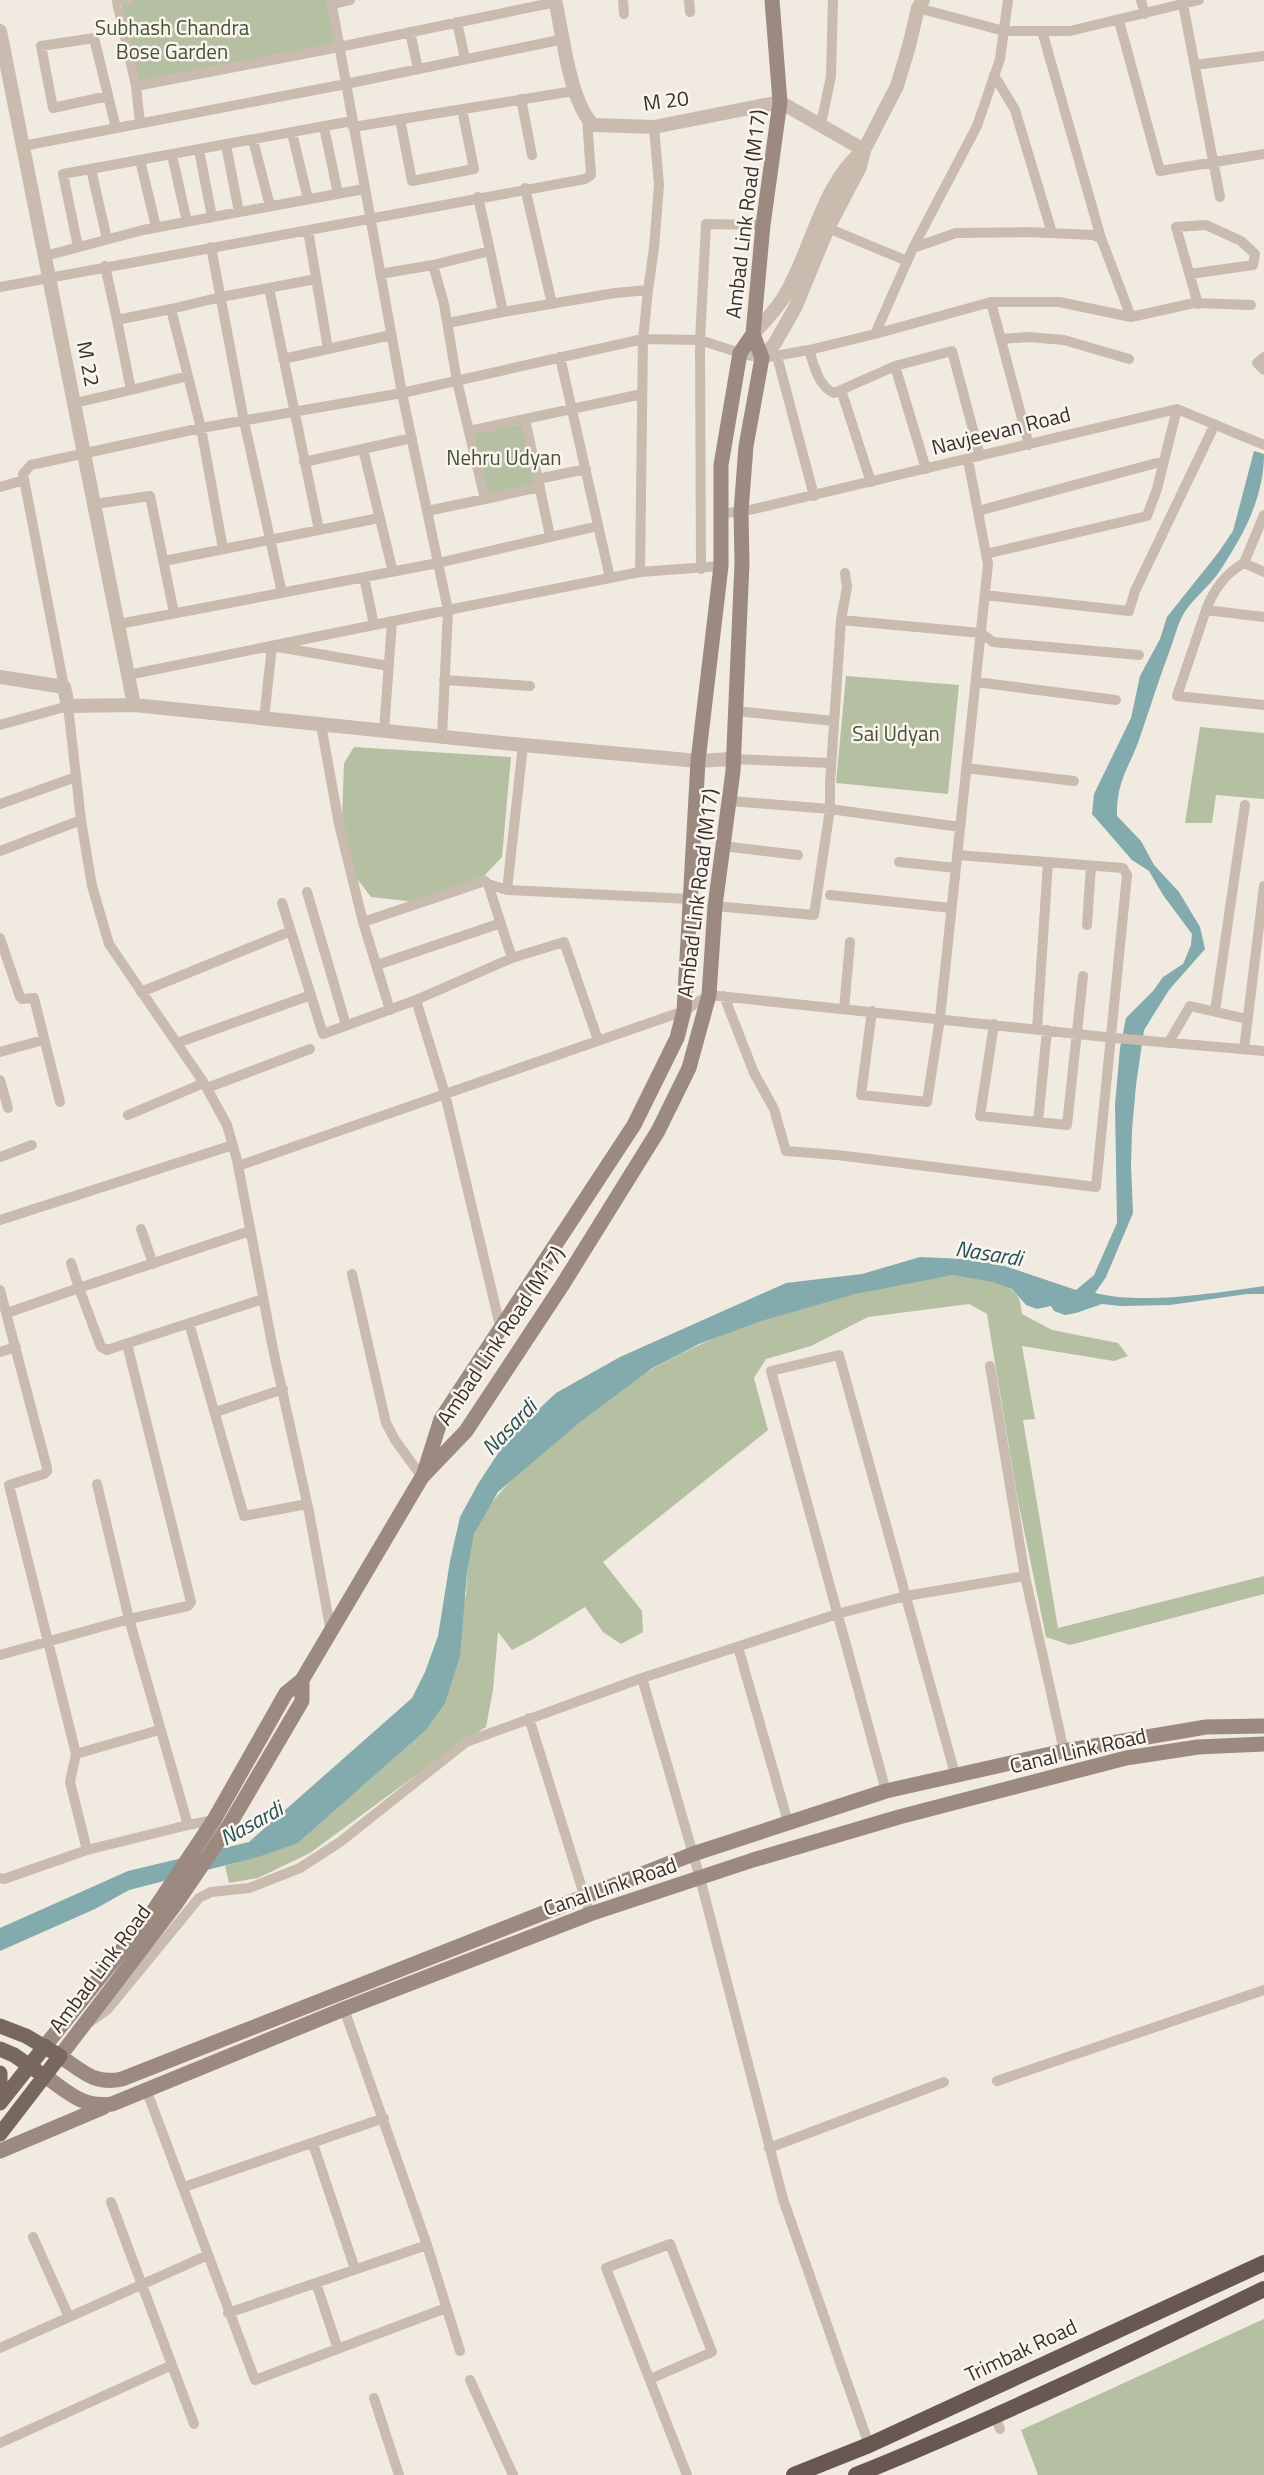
<svg xmlns="http://www.w3.org/2000/svg" width="1264" height="2475" font-family="'Titillium Web',sans-serif">
	<rect width="100%" height="100%" fill="#f1eae1"/>
	<path fill="#b5bfa2" d="M128,0h203l8,47 -203,39 -15,-85z
		M521,423l14,61 -48,10 -14,-61z
		M846,676l113,9 -11,109 -112,-11z
		M1200,727l64,6v66l-48,-4 -4,28h-27z
		M354,747l157,10 -9,100 -18,19 -68,26 -45,-5 -25,-33 -4,-46 2,-55z
		M953,1275c18,3 53,4 64,20 4,6 4,13 5,19l30,16 66,13 10,13 -14,5 -92,-15 13,73 -12,1 35,208 206,-52v18l-194,51 -24,-8 -29,-141 -30,-182 -18,-10 -101,13 -57,29 -45,13 -12,19 14,52 -165,132 39,49 1,21 -22,12 -18,-12 -18,-25 -52,32 -21,11 -14,-18 -5,58 -7,37 -33,21 -143,105 -52,25 -29,5 -4,-17 73,-23 127,-112 41,-136c1,-19 1,-44 9,-63 17,-41 54,-68 87,-96 27,-22 62,-52 92,-68 90,-51 197,-77 299,-93z
		M1264,2319v156h-226l-17,-45z"/>
	<path fill="#83aaac" d="M1254,451l10,3c0,45 -22,84 -47,121 -10,13 -24,24 -33,38 -6,10 -9,23 -13,34 -11,29 -20,58 -30,87 -10,32 -25,45 -24,82l24,25 13,24 25,27 21,35 5,22 -36,41 -25,40 -8,55 -4,45 -1,35 2,48 -27,64 -11,16c48,12 120,0 169,-7v8h-17l-77,11 -49,1 -19,-2 -26,9 -11,2 -11,-4 -3,-5 -14,3 -11,-4 -14,-16 -19,-7 -40,-7 -98,19 -94,27 -62,23 -48,25 -71,53 -82,70 -24,42 -7,38 -7,84 -15,47 -20,28 -127,112 -40,14 -129,33 -34,19 -95,42v-23l128,-57 121,-29 163,-144 13,-26 13,-36 12,-75 10,-44 18,-33 30,-46 48,-45 64,-36 166,-74 76,-9 58,-17 67,3 89,30 18,-15 23,-52 -2,-118 5,-57 6,-30 27,-27 10,-14 20,-13 8,-19 1,-11 -29,-39 -14,-24 -17,-11 -40,-46 2,-20 37,-76 9,-42 20,-37 7,-22 51,-64 15,-22z"/>
	<g fill="none" stroke-linecap="round" stroke-linejoin="round">
		<path stroke="#c9bbae" stroke-width="10" d="M128,0l-11,2 19,84 203,-39 217,-45
			M331,0l71,393 46,217 192,-38 3,-233 5,-49 -33,3 -112,19 -13,-61 -57,14 11,39 13,77 28,118 55,-12
			M623,0l1,14
			M689,0l1,12
			M1008,0l-8,59 -23,67 -64,122 -38,86 116,-32 38,143
			M1141,0l4,14
			M332,4l18,-4
			M1183,4l37,193
			M918,8l86,23h66l129,-31
			M1119,21l41,150 104,-17
			M457,22l8,37
			M1042,31l59,207
			M410,32l8,37
			M1195,65l69,-9
			M994,75l21,35 37,123
			M136,86l4,37
			M108,96l-55,12 -12,-62 53,-8 22,90
			M521,99l11,56
			M400,119l12,62 62,-12 -12,-60
			M821,124l10,-48 2,-76
			M324,127l14,67
			M353,127l221,-36
			M292,133l16,66
			M253,140l17,66
			M226,145l13,67
			M23,146l323,-62 218,-45
			M199,150l13,67
			M172,155l15,67
			M140,160l16,67
			M91,169l16,70
			M525,188l27,116
			M478,197l12,54
			M823,226l84,35
			M308,230l20,119
			M78,247l-15,-73 289,-53
			M211,247l33,174 38,172
			M913,248l43,-15 71,-1 66,3 8,3 30,79 63,-14 57,2
			M45,256l98,-26 221,-41
			M105,266l12,54
			M380,274l53,-9
			M1190,274l63,-9 2,-11 -14,-13 -35,-16 -30,2 22,77
			M0,287l585,-108 6,-4 -4,-56
			M269,288l50,242
			M648,290l6,-42 5,-63 -5,-58
			M991,302h68l72,15
			M171,309l50,-12 95,-18
			M448,323l55,-11
			M1001,339l28,-2 35,3 65,19
			M809,350c5,15 9,36 25,43l7,-3
			M777,356l37,140
			M560,357l50,221
			M1264,357l-7,6 7,7
			M283,359l108,-24
			M895,366l31,103
			M131,390l57,-14
			M75,403l56,-13 -14,-70 54,-11 30,119 22,121
			M525,419l25,117
			M469,431l173,-37
			M363,449l30,123
			M304,462l108,-24
			M538,479l48,-10
			M871,482l-30,-92 54,-24 57,-15 28,105
			M0,487l24,-7
			M95,504l55,-8 24,117
			M427,511l58,-12
			M978,511l186,-50
			M721,513l20,-1 436,-103 87,36
			M1264,515l-20,48 20,9
			M986,554l161,-38 10,-27 20,-80
			M164,561l215,-43
			M701,569l-1,-229 6,-116 57,1
			M640,572l81,-6
			M364,577l10,48
			M985,595l144,16 6,-20 80,-167
			M1206,610c7,-19 20,-37 38,-47
			M1264,617l-58,-7 -29,86 87,9
			M841,620l6,-33 -2,-14
			M119,624l319,-61 160,-37
			M128,675l320,-65 -6,127
			M444,680l86,6
			M976,682l140,18
			M64,687l-41,-213 8,-9 170,-37 201,-35 241,-54 57,1 40,13 22,5 47,-8 66,-16
			M736,711l98,10
			M264,719l8,-73 117,20
			M0,725l68,-19 13,114 11,66 17,58 95,139 23,42 10,35 36,189 36,163 22,120
			M321,725l18,99 24,98
			M384,731l8,-110
			M732,759l99,4
			M966,768l108,13
			M730,801l100,8 130,18
			M0,804l76,-27
			M722,846l76,9
			M0,851l81,-31
			M899,862l57,6
			M488,884l19,6 182,9
			M507,890l16,-145
			M307,892l39,133
			M830,895l121,13
			M282,903l41,131 93,-34 29,94 56,236
			M715,906l99,9 16,-106v-26l11,-163 140,13 12,9 146,13
			M1087,925l4,-59
			M0,938l20,59 2,2 12,-1 26,104
			M377,965l124,-42
			M141,992l150,-61
			M724,996l30,77 20,36 12,42 51,4 259,32 31,-312 -4,-7 -166,-13
			M416,1000l96,-42
			M844,1009l6,-67
			M390,1010l-27,-88 122,-41 3,3 24,74 52,-16 34,98
			M872,1011l-11,84 66,7 13,-84 48,-454 -20,-104
			M1215,1011l30,-206
			M994,1024l-14,92 87,9 16,-149
			M1037,1029l11,-167
			M1169,1042l21,-36 57,13
			M177,1043l134,-48
			M1244,1049l20,-163
			M0,1052l43,-12
			M0,1080l8,28
			M207,1088l103,-39
			M128,1115l76,-32
			M1038,1122l9,-92
			M0,1157l32,-12
			M238,1166l446,-155 25,-16 406,43 149,13
			M0,1220l233,-75
			M141,1229l12,35
			M250,1231l-171,57 22,59 6,3 156,-51
			M352,1274l34,149 9,17 27,37
			M0,1290l47,178v3l-3,3 -35,11 67,269 83,-24
			M7,1313l72,-25 -8,-25
			M189,1323l55,193 63,-12
			M0,1352l16,-5
			M990,1366l35,210 39,175
			M216,1412l67,-23
			M97,1484l32,135 59,206 26,-5
			M738,1647l50,175
			M0,1655l129,-36 59,-13 3,-4 -64,-258
			M642,1678l58,200 83,321 86,246
			M529,1718l61,196
			M76,1754l-6,28 17,68
			M886,1791l-115,-420 68,-16 116,419
			M0,1878l4,1 83,-29 101,-25
			M344,2009l83,236 33,106
			M90,2022l17,-12 92,-112 12,-6 38,-4 51,-20 40,-26 126,-100 176,-64 195,-64 69,-18 119,-20
			M997,2081l267,-91
			M146,2089l109,291 191,-72
			M313,2144l42,125
			M769,2148l175,-66
			M184,2187l200,-69
			M111,2202l83,222
			M33,2237l36,80
			M316,2283l22,66
			M228,2313l199,-68
			M0,2348l208,-93
			M650,2379l62,-27 -42,-108 -64,24 81,207
			M470,2380l43,95
			M374,2398l25,77
			M995,2416l5,13
			M0,2443l172,-78"/>
		<path stroke="#c9bbae" stroke-width="14" d="M555,0c8,34 14,100 38,125l61,2 126,-25 84,48
			M0,31l134,674
			M753,334c12,-13 24,-25 32,-39 27,-45 37,-112 79,-145
			M762,358l13,-15 20,-35 33,-80 32,-61 4,-17 33,-64 12,-40 9,-38 5,-8
			M0,677l64,10 4,19 66,-1 389,40 175,16 34,-2"/>
		<path stroke="#9c8a80" stroke-width="15" d="M424,1473l17,-54 193,-294 43,-87 7,-27 14,-250 23,-195v-101l19,-112 13,-19
			M302,1680v21l-74,126 -53,78 -115,151c22,15 34,29 62,23l571,-225 193,-63 178,-40 142,-24 58,-1
			M45,2046l109,-136 60,-90 72,-127 16,-13 120,-203 44,-46 97,-147 95,-153 31,-63 20,-73 6,-89 18,-135 9,-208 -1,-51 5,-66 16,-88 -9,-24 10,-109 17,-123 -8,-102
			M45,2076c23,16 37,32 67,28l232,-95 246,-95 163,-54 146,-43 227,-59 72,-11 66,-3
			M0,2151l104,-44"/>
		<path stroke="#78675e" stroke-width="15" d="M0,2026l26,10 34,20 -60,78
			M0,2049l14,6 23,16
			M0,2073v13
			M0,2103l45,-57"/>
		<path stroke="#685851" stroke-width="16" d="M794,2475l75,-30 395,-182
			M856,2475c139,-56 274,-121 408,-186"/>
	</g>
	<g text-anchor="middle" stroke-width="5" stroke-linejoin="round" paint-order="stroke">
		<g font-size="21" fill="#475432" stroke="#f9f4ee">
			<text x="172" y="35">Subhash Chandra<tspan x="172" dy="24">Bose Garden</tspan></text>
			<text x="504" y="465">Nehru Udyan</text>
			<text x="896" y="741">Sai Udyan</text>
		</g>
		<g font-size="21" fill="#38302c" stroke="#f9f4ee">
			<text transform="translate(666 101) rotate(-8)" y="7">M 20</text>
			<text transform="translate(746 214) rotate(-83)" y="7">Ambad Link Road (M17)</text>
			<text transform="translate(88 364) rotate(79)" y="7">M 22</text>
			<text transform="translate(1001 431) rotate(-14)" y="7">Navjeevan Road</text>
			<text transform="translate(698 893) rotate(-83)" y="7">Ambad Link Road (M17)</text>
			<text transform="translate(501 1336) rotate(-56)" y="7">Ambad Link Road (M17)</text>
			<text transform="translate(1078 1751) rotate(-13)" y="7">Canal Link Road</text>
			<text transform="translate(610 1887) rotate(-19)" y="7">Canal Link Road</text>
			<text transform="translate(100 1969) rotate(-53)" y="7">Ambad Link Road</text>
			<text transform="translate(1021 2351) rotate(-25)" y="7">Trimbak Road</text>
		</g>
		<g font-size="22" font-style="italic" fill="#255256" stroke="#f9f4ee">
			<text transform="translate(989 1253) rotate(9)" y="8">Nasardi</text>
			<text transform="translate(509 1427) rotate(-46)" y="8">Nasardi</text>
			<text transform="translate(251 1823) rotate(-29)" y="8">Nasardi</text>
		</g>
	</g>
</svg>
